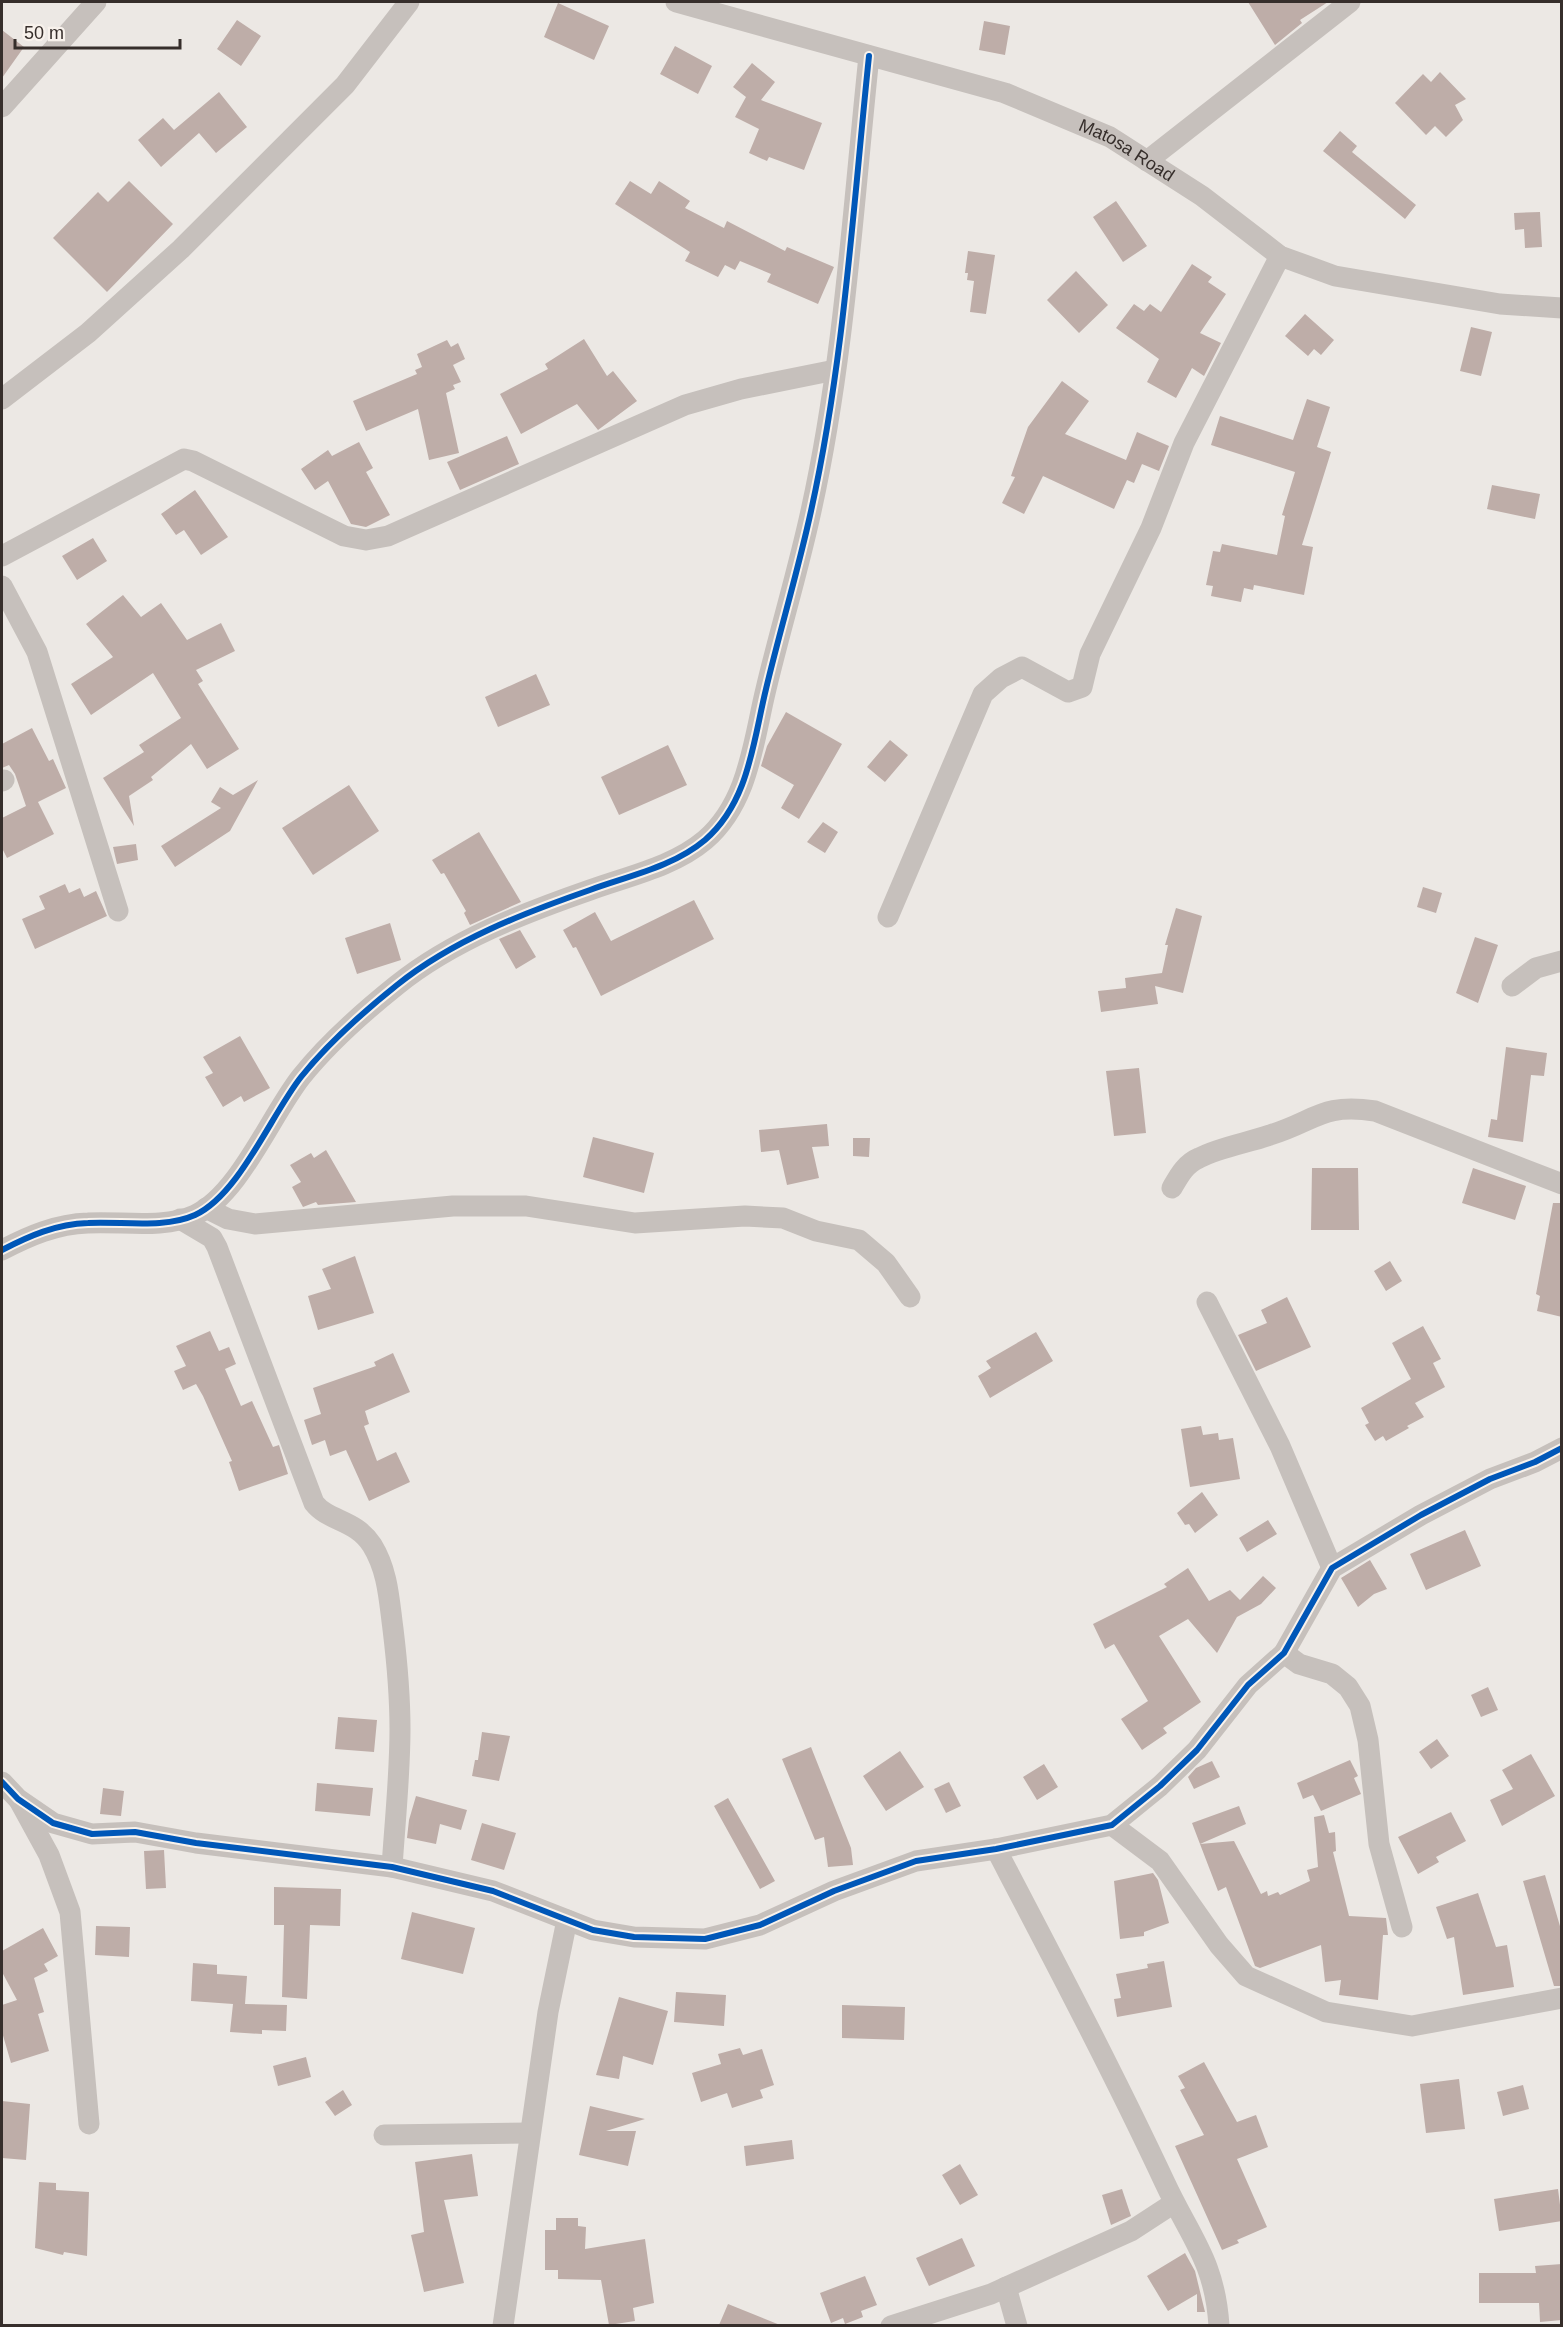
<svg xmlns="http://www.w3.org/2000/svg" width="1563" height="2327" font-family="Arial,sans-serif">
	<rect width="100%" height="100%" fill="#ece8e4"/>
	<path fill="#beada8" d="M1248,2h80l-28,18 2,3 -27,22z
		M558,3l51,23 -15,34 -50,-23z
		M237,20l24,16 -20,30 -24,-17z
		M984,21l26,5 -5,29 -26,-5z
		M2,30l22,17 -22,31z
		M675,46l37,20 -14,28 -38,-20z
		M752,63l23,19 -14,18 61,23 -18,47 -35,-13 -2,4 -18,-8 10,-24 -24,-12 11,-20 -13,-10z
		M1440,72l26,27 -11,6 8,15 -17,17 -11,-11 -9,9 -31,-32 28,-29 8,8z
		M219,92l28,35 -31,26 -17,-20 -38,34 -23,-27 25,-22 11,12z
		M1340,131l17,15 -5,6 64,53 -11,14 -82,-68z
		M129,181l44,43 -66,68 -54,-54 45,-46 10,10z
		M630,181l21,13 8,-13 31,20 -5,7 39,20 3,-7 58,30 2,-4 47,20 -16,37 -51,-22 4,-8 -31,-13 -5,9 -10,-5 -7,12 -33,-16 5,-9 -75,-48z
		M1116,201l31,45 -24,16 -30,-45z
		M1540,212l2,35 -17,1 -1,-19 -9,1 -1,-17z
		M968,251l27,4 -9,59 -16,-2 4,-31 -7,-1 1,-7h-3z
		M1192,264l20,13 -4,5 18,12 -26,39 21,10 -17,33 -12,-8 -16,30 -29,-16 12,-23 -43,-31 18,-24 10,7 6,-7 11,8z
		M1076,271l32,34 -29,28 -32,-33z
		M1305,314l29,26 -13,15 -7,-6 -6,7 -23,-20z
		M1471,327l21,5 -11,44 -21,-5z
		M584,339l23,37 6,-5 24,30 -39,29 -21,-26 -56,30 -21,-40 48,-25 -3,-5z
		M447,340l4,7 7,-4 7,16 -12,6 8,17 -8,3 2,4 -9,4 13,60 -30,7 -11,-51 -52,22 -13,-30 64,-27 -2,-4 7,-3 -5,-13z
		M1062,381l27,20 -24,33 61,26 11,-28 32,14 -10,25 -17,-7 -8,19 -7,-3 -13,29 -71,-33 -19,38 -22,-11 13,-26 -4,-1 17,-49z
		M1307,399l23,8 -13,40 14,5 -29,93 11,2 -9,48 -50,-10 -1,5 -9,-2 -3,14 -30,-6 2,-10 -7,-1 7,-34 7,1 2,-8 55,11 8,-39 -3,-1 13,-43 -84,-27 9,-29 73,24z
		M507,436l12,28 -59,26 -13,-28z
		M359,442l14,26 -7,4 24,43 -24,12 -15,-3 -23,-43 -13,9 -14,-21 27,-19 4,6z
		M1492,485l48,9 -5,25 -48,-10z
		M195,490l33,47 -27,18 -17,-25 -8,5 -15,-21z
		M93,538l14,23 -30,19 -15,-24z
		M123,595l18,22 20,-14 26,37 34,-17 14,28 -39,19 7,11 -5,3 41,65 -32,20 -16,-25 -40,33 2,3 -24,16 5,30 -31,-48 41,-26 -5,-7 42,-27 -28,-45 -62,42 -20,-31 42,-27 -27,-33z
		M536,674l14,31 -52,22 -13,-30z
		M786,712l56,32 -43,75 -18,-11 13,-23 -33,-19 6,-20z
		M32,728l17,33 4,-2 13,29 -28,14 16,32 -47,24 -5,-10v-30l24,-12 -11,-32 -6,-9 -7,3v-24z
		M890,740l18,15 -23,27 -18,-15z
		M668,745l19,40 -68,30 -18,-38z
		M258,780l-28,51 -55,36 -14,-21 60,-38 -10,-6 9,-15 13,8z
		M349,785l30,46 -66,44 -31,-47z
		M823,822l15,10 -13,21 -18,-11z
		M479,832l42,70 -51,23 -6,-12 2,-2 -22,-38 -3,1 -9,-14z
		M136,844l2,16 -21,4 -4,-17z
		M65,884l4,9 11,-5 4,9 12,-6 11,25 -72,33 -13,-30 23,-10 -6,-13z
		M1423,887l19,6 -6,20 -19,-6z
		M694,900l20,39 -113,57 -25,-49 -3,1 -10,-18 32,-18 16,29z
		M1176,908l26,8 -19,77 -28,-7 3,18 -57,8 -3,-21 28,-3 -1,-10 37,-5 6,-28h-3z
		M390,923l11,37 -44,14 -12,-36z
		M520,930l16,27 -20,12 -17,-30z
		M1475,937l23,8 -20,58 -22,-10z
		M240,1036l30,52 -26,14 -3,-6 -18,11 -18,-30 8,-4 -10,-16z
		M1506,1047l41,6 -3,23 -13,-1 -8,67 -35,-5 3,-18 6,1z
		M1139,1068l7,65 -32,3 -8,-65z
		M827,1124l2,22 -17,1 7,31 -32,7 -8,-35 -18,2 -2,-22z
		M593,1137l61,16 -10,40 -61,-16z
		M853,1138h17l-1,19 -16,-1z
		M326,1150l30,52 -38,3 -2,-3 -13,5 -11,-20 9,-5 -11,-17 21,-12 3,5z
		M1312,1168h46l1,62h-48z
		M1473,1168l53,18 -11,34 -53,-17z
		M1553,1203h9v114l-25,-6 3,-15 -4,-2z
		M355,1256l19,57 -56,17 -10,-34 23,-7 -9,-20z
		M1390,1261l12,20 -16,10 -12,-20z
		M1287,1297l24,50 -55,24 -18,-36 29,-12 -6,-13z
		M1423,1326l18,33 -8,4 12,24 -30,16 9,14 -17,9 2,2 -23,13 -3,-5 -8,5 -10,-16 4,-2 -8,-15 50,-29 -19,-36z
		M210,1331l9,20 10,-4 7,17 -11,5 16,37 11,-5 21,46 6,-2 9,29 -49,17 -10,-29 3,-1 -29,-65 -7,-12 -13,6 -9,-19 12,-5 -10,-20z
		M1036,1332l17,29 -63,37 -12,-22 13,-8 -5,-7z
		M393,1353l17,39 -45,19 4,13 -5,2 13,35 19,-9 14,30 -41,19 -23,-51 -16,6 -5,-16 -13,5 -8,-25 17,-6 -8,-26 63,-22 -2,-4z
		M1201,1426l2,9 15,-2 1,7 14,-2 7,41 -50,8 -9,-58z
		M1202,1492l16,23 -23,18 -6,-9 -4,1 -8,-12z
		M1268,1520l9,14 -30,18 -8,-14z
		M1465,1530l16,36 -55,24 -16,-36z
		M1370,1560l17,29 -13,5 -16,13 -17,-29z
		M1188,1568l21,33 21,-11 10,10 23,-24 13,12 -15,16 -24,13 -20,36 -29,-34 -29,17 42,66 -38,26 4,5 -25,17 -21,-31 27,-18 -34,-57 -9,5 -12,-25 74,-37 -3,-3z
		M1488,1687l10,23 -17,7 -10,-22z
		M338,1717l39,3 -3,32 -39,-3z
		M482,1732l28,4 -11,45 -27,-5 3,-16h3z
		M1437,1739l12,17 -18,13 -12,-17z
		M811,1747l40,101 2,17 -25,2 -4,-30 -9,3 -33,-81z
		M900,1751l24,36 -38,24 -23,-35z
		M1531,1754l24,42 -53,30 -12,-26 23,-11 -11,-19z
		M1350,1760l8,16 -4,2 7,16 -40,17 -8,-16 -10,4 -6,-16z
		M1212,1761l8,16 -26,12 -6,-12 8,-9z
		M1044,1764l14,23 -21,13 -14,-23z
		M949,1782l12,24 -15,7 -12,-24z
		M317,1783l56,5 -3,28 -55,-5z
		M103,1788l21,3 -3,25 -21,-2z
		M416,1796l51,14 -6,20 -21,-6 -4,20 -29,-6 2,-18z
		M728,1798l47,83 -15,8 -46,-83z
		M1239,1806l7,18 -46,20 -8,-21z
		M1451,1812l15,29 -30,16 3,5 -21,12 -20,-37z
		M1324,1815l5,18 6,-1 1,19 -3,1 16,64 37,2 2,17h-5l-5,65 -39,-5 2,-15 -16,2 -4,-37 -61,23 -5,-2 -29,-79 -8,4 -18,-47 34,-3 27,53 6,-3 1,5 10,-4 2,3 30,-14 -3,-11 11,-3 -4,-50z
		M482,1823l34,10 -12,37 -33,-10z
		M164,1850l2,38 -20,1 -2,-38z
		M1153,1873l5,7 11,43 -25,9v4l-24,3 -6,-58z
		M1545,1875l17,58v53h-8l-31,-105z
		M274,1887l67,2 -1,37 -30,-1 -3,74 -25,-2 2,-72h-10z
		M1478,1893l18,54 11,-2 7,42 -51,8 -9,-58 -7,2 -11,-32z
		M412,1912l63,16 -12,46 -62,-15z
		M96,1926l34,1 -1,30 -34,-2z
		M43,1928l15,28 -14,8 4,7 -14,7 10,34 -6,2 11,37 -38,12 -9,-31v-27l15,-5 -15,-28v-21z
		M1164,1961l8,46 -55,10 -3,-18 7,-1 -5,-24 32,-6 -1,-4z
		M193,1963l24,2v9l30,2 -2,28 42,1 -1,26 -24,-1v4l-32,-2 3,-28 -42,-3z
		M676,1992l50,3 -2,31 -50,-4z
		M619,1997l49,14 -15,54 -30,-9 -4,23 -23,-4z
		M842,2005l63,2 -1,33 -62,-2z
		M740,2048l3,7 19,-6 12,36 -14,5 3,8 -31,10 -5,-15 -26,9 -9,-29 29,-9 -3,-10z
		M306,2057l5,20 -33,9 -5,-20z
		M1204,2062l33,60 19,-7 12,32 -31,12 30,68 -30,13 2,3 -17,7 -47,-104 29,-11 -24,-45 5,-2 -7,-12z
		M1459,2079l6,50 -39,4 -6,-49z
		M1523,2085l6,24 -26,7 -6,-24z
		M343,2090l9,15 -17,11 -10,-14z
		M2,2101l28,3 -4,56 -24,-2z
		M590,2106l55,13 -39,12h30l-8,35 -49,-11z
		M792,2140l2,19 -48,7 -2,-20z
		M472,2154l6,42 -34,4 20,83 -40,9 -13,-57 13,-3 -9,-70z
		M960,2164l18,31 -18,10 -18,-30z
		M39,2182l17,1v7l33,2 -2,64 -23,-4 -1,3 -28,-7z
		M1122,2189l9,27 -20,9 -9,-30z
		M1558,2189l4,32 -63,10 -5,-32z
		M556,2218h22v8l8,1 -1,22 60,-10 9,64 -21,5 2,13 -26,4 -8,-45 -43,-1v-9h-13v-40h11z
		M962,2238l13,28 -46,20 -13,-28z
		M1185,2253l10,18 10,41h-8v-18l-29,17 -21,-35z
		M1562,2264v56l-22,2 -1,-19h-60v-30h57l-1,-7z
		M865,2276l12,29 -16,6 2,6 -18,7 -2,-6 -12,5 -11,-30z
		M728,2304l52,21h-61z"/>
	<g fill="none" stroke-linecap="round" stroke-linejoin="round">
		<g stroke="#c6c0bc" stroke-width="21">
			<path id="s1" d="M676,2l329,91 105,44 92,59 78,60 55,20 165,28 62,4"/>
			<path d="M2,107l94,-105"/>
			<path d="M1147,161l203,-159"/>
			<path d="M2,399l86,-66 93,-84 164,-164 64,-83"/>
			<path d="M2,556l182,-97 9,2 151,75 22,4 22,-4 297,-131 56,-16 94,-19"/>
			<path d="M2,586l35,66 81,259"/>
			<path d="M2,781l2,-1"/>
			<path d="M888,917l95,-223 18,-16 21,-11 46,25 14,-5 8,-33 61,-126 33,-85 96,-187"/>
			<path d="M1512,986l24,-18 26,-7"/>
			<path d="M1172,1188c7,-12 13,-24 27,-30 21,-11 48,-15 71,-23 46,-14 51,-32 105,-24l187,73"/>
			<path d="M206,1208l22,11 27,5 198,-18h73l109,17 110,-7 38,2 33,13 43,9 27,23 24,34"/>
			<path d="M180,1219l32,19 5,9 97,256c15,19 41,16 58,42 16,26 17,54 21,84 4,33 7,66 7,100 0,46 -5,92 -8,138"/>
			<path d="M2,1250c27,-14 54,-26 86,-27 33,-2 76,6 107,-8 44,-20 76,-100 106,-138 28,-35 61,-64 96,-92 56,-45 127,-72 193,-95 38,-14 83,-23 115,-50 44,-38 48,-98 61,-151 14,-59 32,-118 45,-178 33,-149 42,-303 58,-455"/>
			<path d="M1207,1302l73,144 52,122"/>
			<path d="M1284,1653l15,11 33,10 16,13 12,19 8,34 11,104 23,83"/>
			<path d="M2,1782l16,17 35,24 39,11 43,-2 61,11 196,24 101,24 100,39 41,7 71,2 55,-14 74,-34 82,-30 80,-12 116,-24 48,-39 37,-36 51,-65 36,-32 48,-85 89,-53 69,-36 45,-17 27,-14"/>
			<path d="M20,1802l29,53 21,57 19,212"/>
			<path d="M1112,1825l48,36 59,84 27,31 80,36 86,14 150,-28"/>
			<path d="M996,1849c58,111 116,221 169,334 25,54 50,78 54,143"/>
			<path d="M384,2135l146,-2"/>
			<path d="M1006,2287l11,39"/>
			<path d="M503,2326l45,-314 19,-92"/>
			<path d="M891,2326l100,-32 140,-63 43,-28"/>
		</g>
		<defs>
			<path id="cycleway" d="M2,1250c27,-14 54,-26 86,-27 33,-2 76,6 107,-8 44,-20 76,-100 106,-138 28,-35 61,-64 96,-92 56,-45 127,-72 193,-95 38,-14 83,-23 115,-50 44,-38 48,-98 61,-151 14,-59 32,-118 45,-178 33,-149 42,-303 58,-455
				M2,1782l16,17 35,24 39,11 43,-2 61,11 196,24 101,24 100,39 41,7 71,2 55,-14 74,-34 82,-30 80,-12 116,-24 48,-39 37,-36 51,-65 36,-32 48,-85 89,-53 69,-36 45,-17 27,-14"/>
		</defs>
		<use href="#cycleway" stroke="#f8f2ec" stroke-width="10"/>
		<use href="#cycleway" stroke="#0057b8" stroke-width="6"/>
	</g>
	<g text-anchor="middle" stroke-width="4.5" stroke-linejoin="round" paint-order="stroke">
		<g font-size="18" fill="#362e2b" stroke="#f8f2ec">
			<text dy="6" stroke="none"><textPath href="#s1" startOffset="476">Matosa Road</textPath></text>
		</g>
	</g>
	<rect width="1563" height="2327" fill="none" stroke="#362e2b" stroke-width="6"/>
	<path d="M15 39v9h165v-9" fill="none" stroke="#362e2b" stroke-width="3"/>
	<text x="24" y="39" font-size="18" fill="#362e2b" stroke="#f8f2ec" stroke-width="4.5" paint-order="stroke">50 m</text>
</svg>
